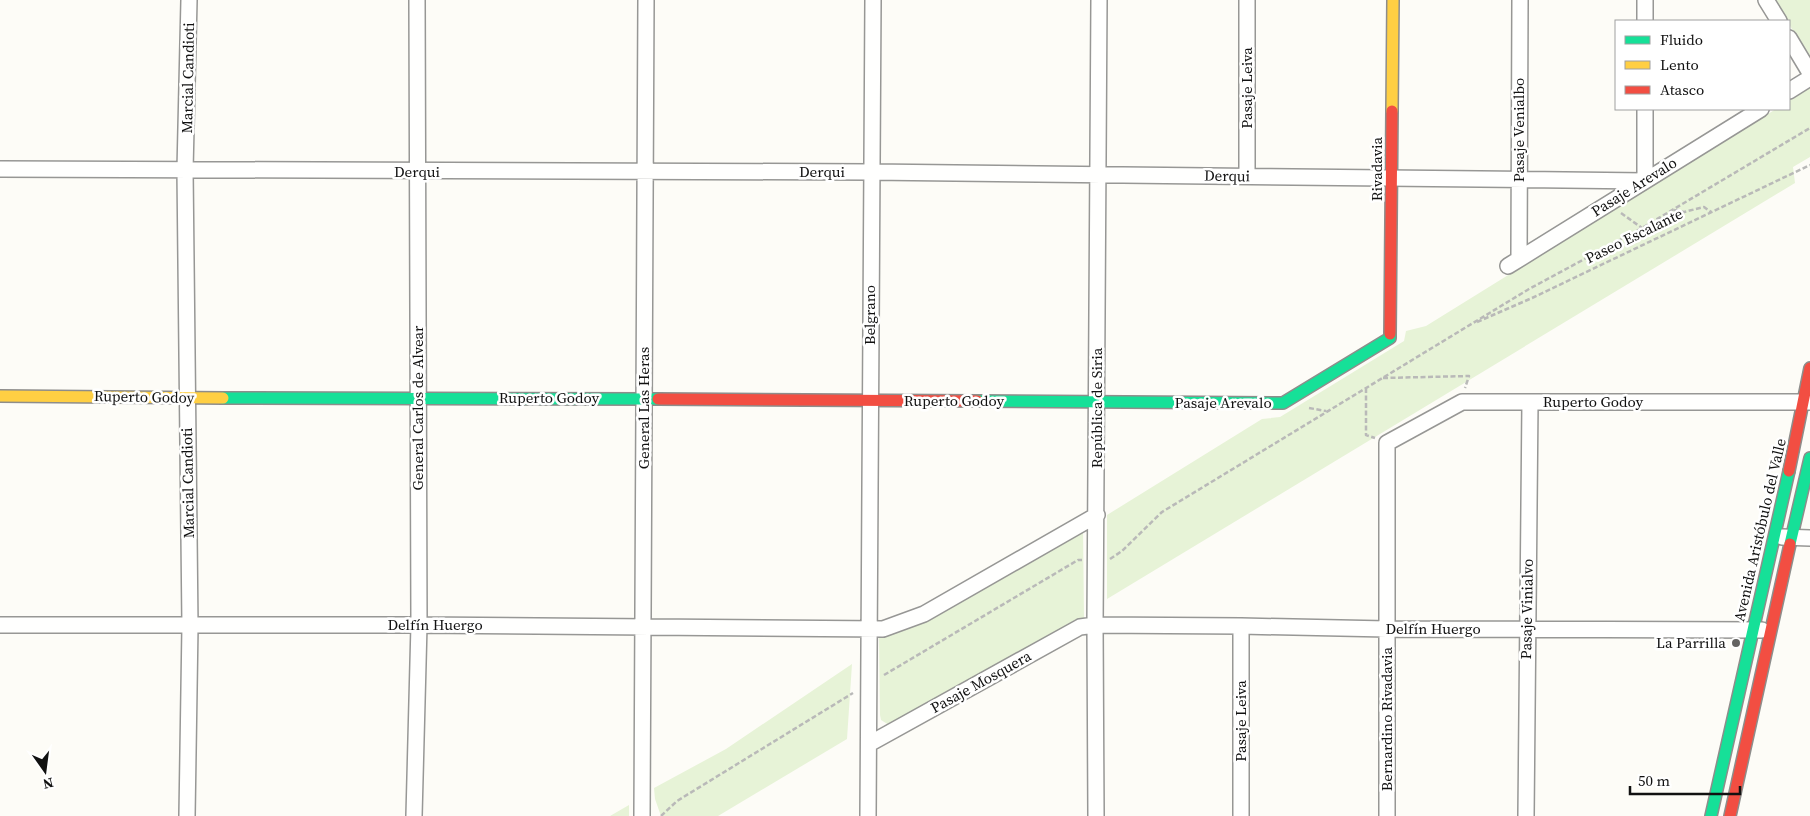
<svg xmlns="http://www.w3.org/2000/svg" width="1810" height="816" font-family="'Source Serif 4',serif">
	<rect width="100%" height="100%" fill="#fdfcf7"/>
	<path fill="#e7f3d7" d="M1774,0h36v59l-21,-35v-3h-2z
		M1810,88v69l-17,10 2,16 -688,416v-84l155,-96 18,-2 124,-76 2,-10 20,-5 350,-217h13v-8z
		M1083,528l1,91 -195,106 -8,-5 -1,-5 -1,-80 23,-5 25,-11z
		M852,664l-5,75 -129,77h-57l-6,-17 -1,-11 72,-39z
		M629,805v11h-19z"/>
	<g fill="none" stroke-linecap="round" stroke-linejoin="round">
		<defs>
			<path id="street" d="M1645,0v21
				M1766,0l13,21
				M1789,38l21,35
				M1789,91l21,-13
				M0,169l871,3 774,9v-72
				M1247,176v-176
				M1519,259l1,-259
				M1508,266l253,-157
				M1782,537l28,1
				M0,625h419l464,4 41,-15 173,-99
				M869,744l211,-117 15,-2 146,1 146,3 375,1
				M187,816l3,-190 -5,-456 4,-170
				M414,816l5,-191 -2,-625
				M642,816l4,-816
				M868,816l5,-816
				M1096,816l-1,-191 4,-625
				M1241,816v-190
				M1387,816v-373l75,-41h348
				M1526,816l4,-414"/>
			<path id="fast" d="M223,398l435,1
				M978,401l305,2 107,-65v-4
				M1790,544l20,-86
				M1711,816l78,-345"/>
			<path id="slow" d="M1392,111l1,-111
				M0,396l223,2"/>
			<path id="jam" d="M1390,334l2,-223
				M658,399l320,2
				M1789,471l21,-103
				M1730,816l60,-272"/>
		</defs>
		<use href="#street" stroke="#979795" stroke-width="18"/>
		<use href="#fast" stroke="#8e8d8b" stroke-width="14"/>
		<use href="#slow" stroke="#8e8d8b" stroke-width="14"/>
		<use href="#jam" stroke="#8e8d8b" stroke-width="14"/>
		<path stroke="#b9b9b8" stroke-width="2.5" stroke-dasharray="5 2.5" stroke-linecap="butt" d="M1674,210l10,2 20,-5 7,5
			M1621,213l21,15
			M1477,322l55,-24 278,-133
			M1383,378l86,-2 -4,12
			M1366,388v47l9,3
			M1309,408l17,3
			M1110,559l12,-8 40,-39 367,-223 113,-61 168,-100
			M884,675l194,-115h4
			M661,816l16,-15 176,-108"/>
		<use href="#street" stroke="#fffffe" stroke-width="15"/>
		<use href="#fast" stroke="#16e098" stroke-width="11"/>
		<use href="#slow" stroke="#ffcf43" stroke-width="11"/>
		<use href="#jam" stroke="#f24e42" stroke-width="11"/>
	</g>
	<circle fill="#646362" stroke="#fff" stroke-width="2" cx="1736" cy="643" r="5"/>
	<g text-anchor="middle" stroke-width="5" stroke-linejoin="round" paint-order="stroke">
		<g font-size="15" fill="#111" stroke="#fff">
			<text transform="translate(188 78) rotate(-89)" y="5">Marcial Candioti</text>
			<text transform="translate(1247 88) rotate(-90)" y="5">Pasaje Leiva</text>
			<text transform="translate(1519 130) rotate(-90)" y="5">Pasaje Venialbo</text>
			<text transform="translate(1377 169) rotate(-90)" y="5">Rivadavia</text>
			<text x="417" y="177">Derqui</text>
			<text x="822" y="177">Derqui</text>
			<text transform="translate(1227 176) rotate(1)" y="5">Derqui</text>
			<text transform="translate(1634 187) rotate(-32)" y="5">Pasaje Arevalo</text>
			<text transform="translate(1634 236) rotate(-26)" y="5">Paseo Escalante</text>
			<text transform="translate(870 315) rotate(-90)" y="5">Belgrano</text>
			<text transform="translate(144 397) rotate(1)" y="5">Ruperto Godoy</text>
			<text x="549" y="403">Ruperto Godoy</text>
			<text x="954" y="406">Ruperto Godoy</text>
			<text x="1593" y="407">Ruperto Godoy</text>
			<text x="1223" y="408">Pasaje Arevalo</text>
			<text transform="translate(418 408) rotate(-90)" y="5">General Carlos de Alvear</text>
			<text transform="translate(644 408) rotate(-90)" y="5">General Las Heras</text>
			<text transform="translate(1097 408) rotate(-90)" y="5">República de Siria</text>
			<text transform="translate(188 483) rotate(-91)" y="5">Marcial Candioti</text>
			<text transform="translate(1760 530) rotate(-77)" y="5">Avenida Aristóbulo del Valle</text>
			<text transform="translate(1527 609) rotate(-89)" y="5">Pasaje Vinialvo</text>
			<text x="435" y="630">Delfín Huergo</text>
			<text x="1433" y="634">Delfín Huergo</text>
			<text transform="translate(981 682) rotate(-29)" y="5">Pasaje Mosquera</text>
			<text transform="translate(1387 719) rotate(-90)" y="5">Bernardino Rivadavia</text>
			<text transform="translate(1241 721) rotate(-90)" y="5">Pasaje Leiva</text>
		</g>
		<g font-size="15" fill="#111" stroke="#fff" text-anchor="end">
			<text x="1726" y="648">La Parrilla</text>
		</g>
	</g>
	<rect x="1615" y="20" width="175" height="90" fill="#ffffff" stroke="#a0a0a0"/>
	<rect x="1625" y="36" width="25" height="8" fill="#16e098" stroke="#a0a0a0"/>
	<text x="1660" y="45" font-size="15" fill="#111111">Fluido</text>
	<rect x="1625" y="61" width="25" height="8" fill="#ffcf43" stroke="#a0a0a0"/>
	<text x="1660" y="70" font-size="15" fill="#111111">Lento</text>
	<rect x="1625" y="86" width="25" height="8" fill="#f24e42" stroke="#a0a0a0"/>
	<text x="1660" y="95" font-size="15" fill="#111111">Atasco</text>
	<g transform="translate(45 771) rotate(166)" stroke="#ffffff" stroke-width="4" paint-order="stroke">
	<path d="M0-4L9 19L0 12L-9 19Z" fill="#111111"/>
	<text y="-8" font-size="14" font-weight="bold" text-anchor="middle" fill="#111111">N</text>
	</g>
	<path d="M1630 786v8h110v-8" fill="none" stroke="#111111" stroke-width="2.5"/>
	<text x="1638" y="786" font-size="15" fill="#111111" stroke="#ffffff" stroke-width="4" paint-order="stroke">50 m</text>
</svg>
